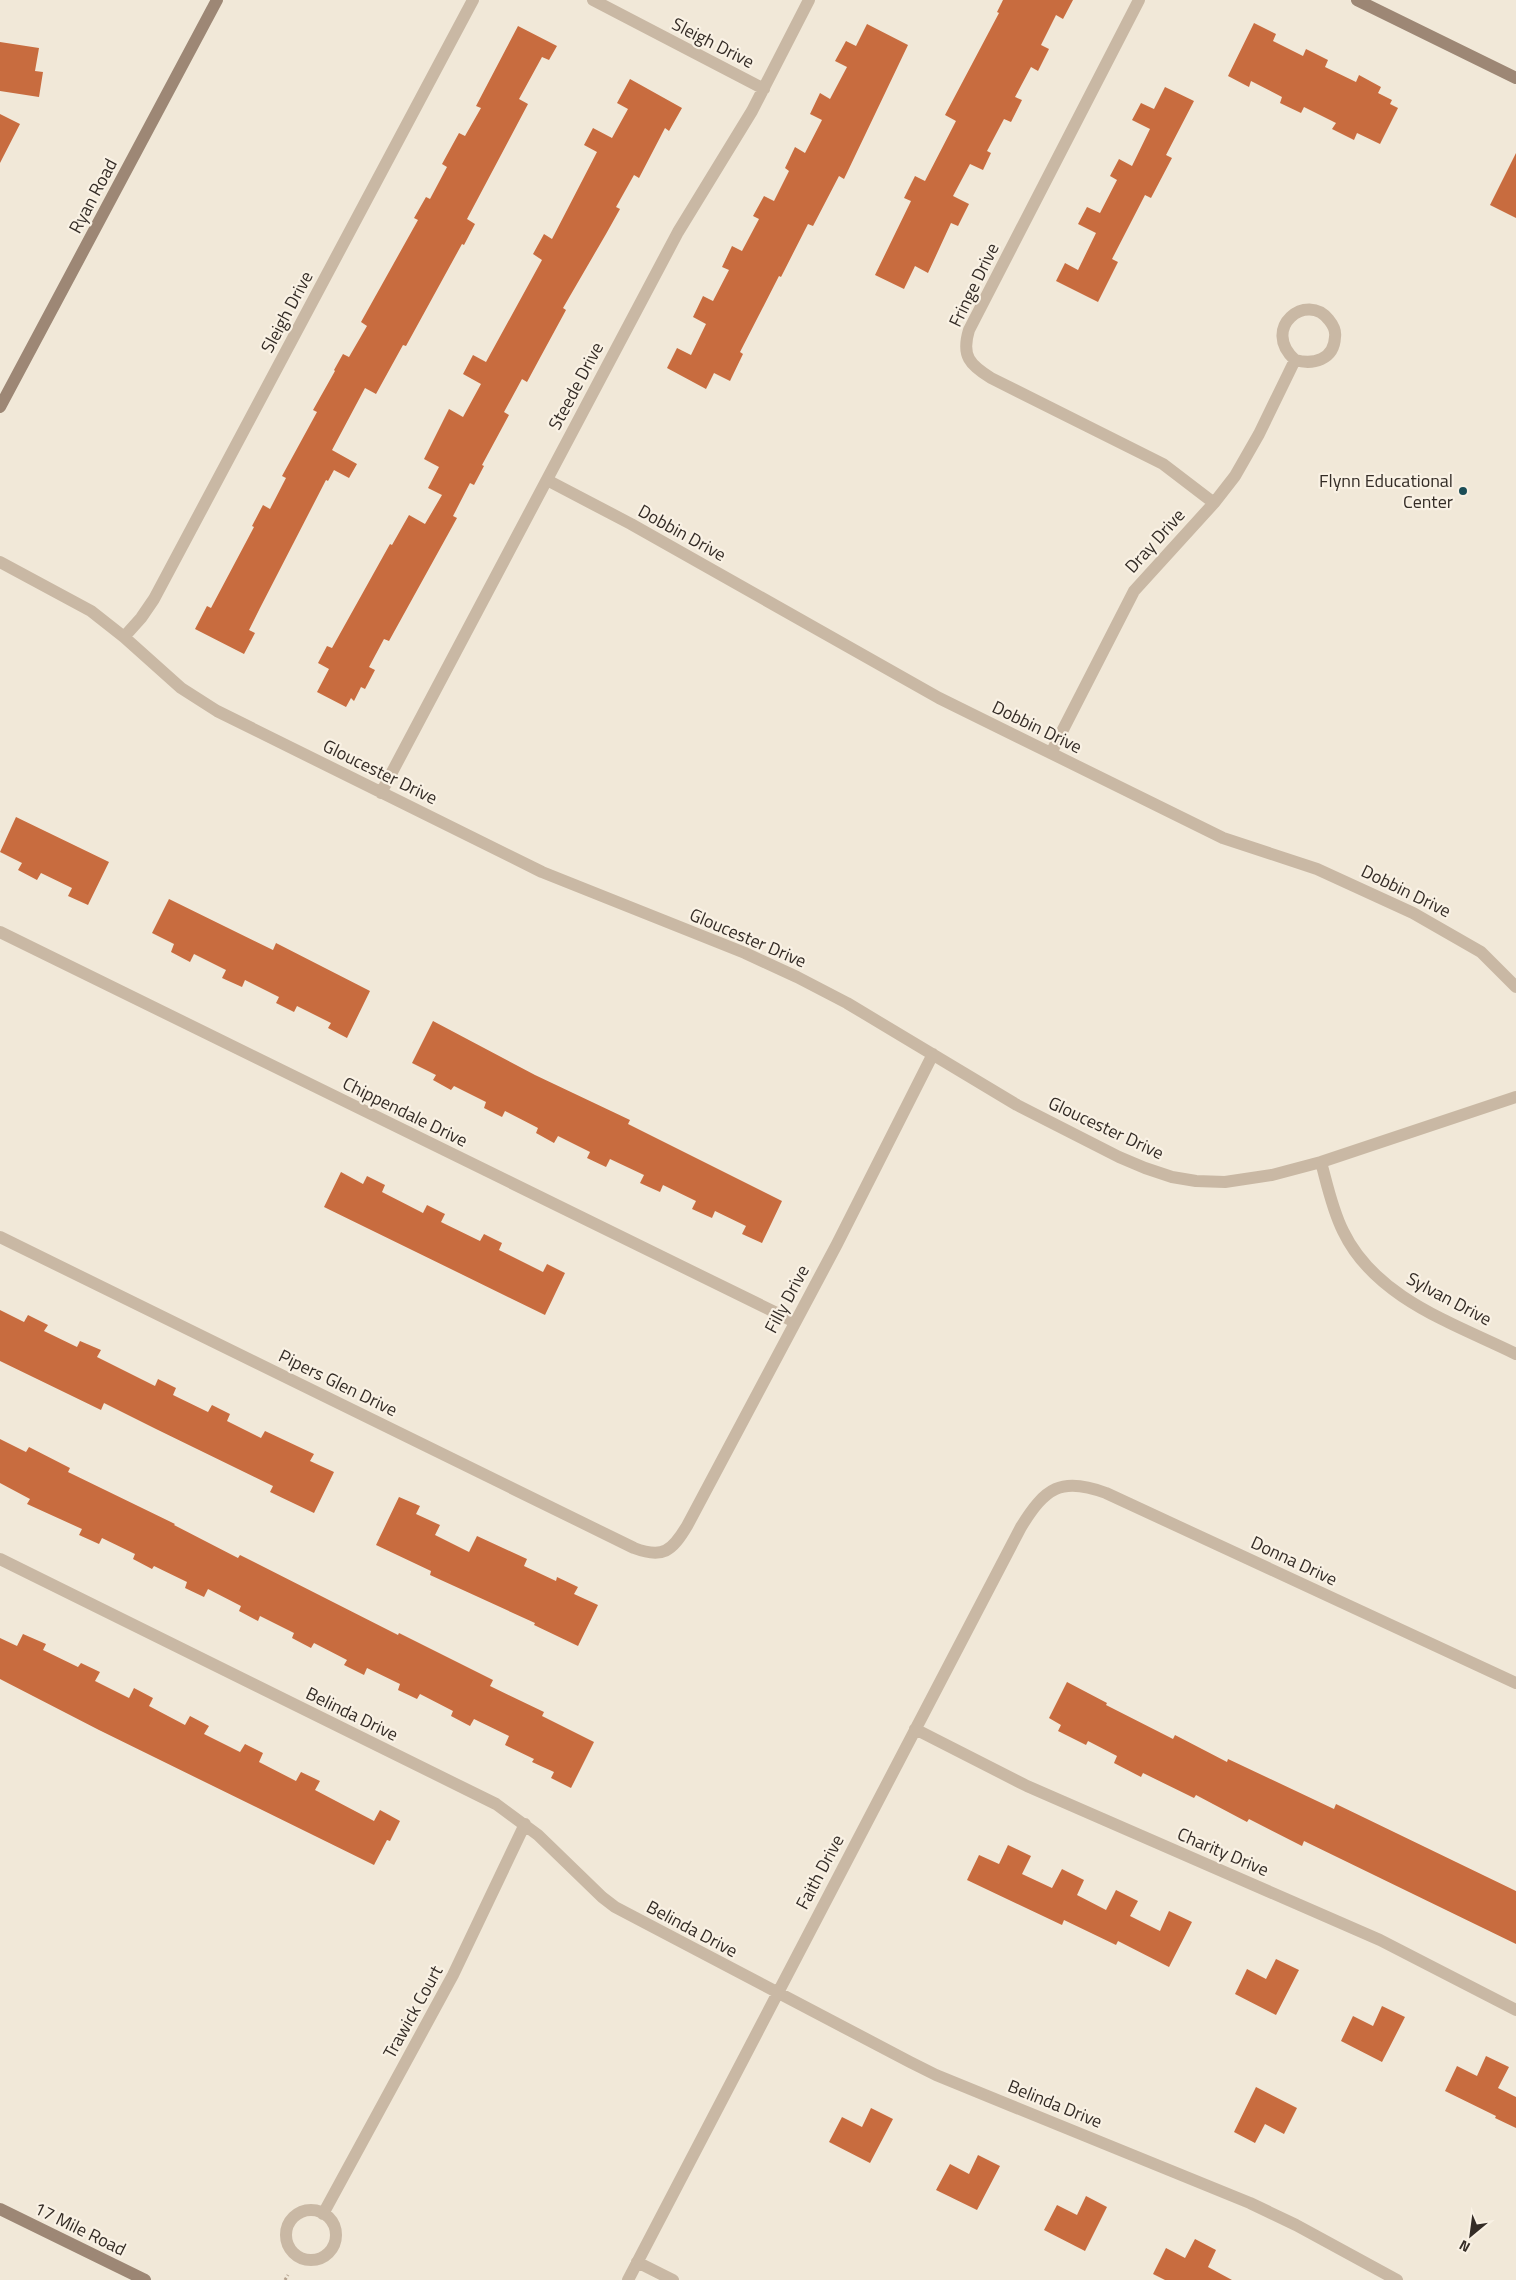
<svg xmlns="http://www.w3.org/2000/svg" width="1516" height="2280" font-family="'Titillium Web',sans-serif">
	<rect width="100%" height="100%" fill="#f1e8d8"/>
	<path fill="#c86c3f" d="M1003,0h70l-10,19 -7,-4 -15,30 8,4 -11,22 -7,-4 -16,30 7,3 -11,22 -7,-3 -17,32 4,2 -8,17 -13,-6 -17,32 16,8 -11,22 -7,-3 -23,50 -13,-7 -11,23 -29,-14 36,-74 -7,-3 11,-22 10,5 31,-60 -11,-6 54,-102 -2,-1z
		M1254,23l22,11 -3,7 30,15 3,-7 22,11 -3,7 31,15 3,-7 22,12 -3,6 14,7 -2,4 8,4 -18,36 -23,-11 -3,7 -22,-11 4,-6 -32,-16 -3,6 -21,-10 2,-6 -31,-16 -2,6 -21,-11z
		M867,24l41,21 -64,134 -5,-3 -26,50 -5,-2 -27,53 -2,-1 -39,76 3,2 -13,27 -16,-8 -8,16 -39,-21 10,-20 14,7 15,-31 -13,-7 10,-21 10,5 16,-31 -7,-3 10,-21 10,5 17,-32 -6,-3 11,-20 10,5 15,-30 -4,-3 10,-21 10,6 17,-33 -12,-6 10,-21 10,6 17,-32 -12,-6 11,-20 10,5z
		M518,26l39,20 -8,14 -7,-3 -23,42 9,5 -61,115 8,5 -11,21 -2,-1 -56,102 -3,-1 -27,49 -11,-6 -33,62 25,14 -8,14 -15,-8 -6,11 -2,-1 -66,128 -11,22 6,3 -11,21 -49,-25 12,-23 4,2 43,-81 -2,-1 11,-21 7,4 16,-31 -4,-2 35,-64 -4,-2 22,-39 -1,-1 9,-16 6,3 18,-31 -6,-4 57,-102 -4,-2 12,-21 4,2 17,-32 -5,-3 17,-31 6,3 16,-28 -5,-2z
		M0,42l39,6 -4,23 8,1 -4,25 -39,-6z
		M630,79l52,29 -13,23 -4,-3 -26,50 -5,-3 -18,32 4,2 -14,25 -43,74 3,2 -25,46 -14,26 -5,-3 -18,33 5,3 -27,50 2,1 -10,19 -4,-2 -17,33 4,2 -68,123 -5,-2 -15,28 6,3 -10,19 -4,-2 -7,14 -3,-3 -5,9 -29,-15 12,-23 -11,-6 9,-17 5,2 58,-104 2,1 17,-30 16,9 17,-29 -14,-7 11,-21 -15,-8 25,-50 14,8 18,-33 -18,-10 10,-19 13,7 56,-102 -9,-6 11,-20 8,5 45,-87 -13,-7 9,-17 19,10 16,-29 -11,-6z
		M1165,87l29,14 -28,54 6,3 -21,40 -6,-3 -33,64 6,3 -20,40 -42,-21 9,-18 13,7 18,-37 -18,-9 9,-17 13,6 17,-33 -7,-4 9,-17 13,7 18,-37 -18,-9 9,-17 13,6z
		M0,114l20,10 -20,39z
		M1516,153v65l-26,-13z
		M16,817l93,45 -21,43 -20,-9 4,-8 -31,-15 -4,7 -19,-10 4,-7 -22,-11z
		M169,899l104,51 3,-7 94,48 -23,47 -19,-10 3,-5 -34,-17 -3,6 -18,-9 3,-6 -34,-17 -3,7 -20,-9 4,-8 -32,-16 -4,8 -19,-10 3,-8 -22,-11z
		M433,1021l102,54 95,45 -2,4 154,77 -20,42 -20,-9 4,-8 -31,-15 -3,7 -20,-9 4,-8 -33,-16 -3,7 -20,-9 4,-8 -34,-16 -4,8 -19,-9 3,-6 -32,-16 -4,7 -18,-10 2,-5 -33,-17 -3,6 -18,-9 2,-6 -32,-16 -3,4 -18,-10 3,-5 -24,-12z
		M341,1172l22,12 4,-8 18,9 -3,7 41,21 4,-8 18,9 -4,8 39,19 4,-7 18,9 -3,7 44,22 4,-8 18,9 -20,42 -221,-108z
		M0,1310l24,12 4,-7 20,10 -4,6 33,16 3,-6 21,9 -4,7 58,29 3,-7 18,9 -3,7 35,17 4,-7 18,9 -3,7 34,17 4,-7 49,23 -4,7 24,11 -20,41 -44,-21 3,-6 -117,-57 -52,-26 -3,7 -101,-49z
		M0,1439l26,13 3,-5 41,21 -2,4 107,52 -1,1 64,33 2,-3 158,80 1,-2 94,47 -3,6 54,26 -2,4 52,26 -23,46 -20,-10 3,-6 -22,-10 2,-3 -29,-14 4,-9 -35,-17 -4,7 -19,-10 2,-5 -33,-17 -3,5 -19,-9 2,-6 -33,-16 -3,7 -20,-10 3,-5 -33,-17 -3,5 -19,-10 2,-5 -34,-17 -2,5 -19,-10 2,-5 -33,-17 -4,8 -19,-9 2,-6 -33,-16 -2,3 -19,-10 2,-5 -33,-16 -3,6 -20,-9 3,-6 -55,-25 3,-5 -30,-16z
		M399,1497l21,9 -4,8 24,11 -5,10 34,17 8,-16 50,23 -3,7 32,15 1,-4 21,10 -4,7 24,11 -20,41 -44,-21 1,-2 -105,-48 1,-4 -55,-26z
		M23,1634l23,10 -3,6 35,17 3,-4 19,9 -5,9 34,17 5,-10 19,10 -4,8 36,19 5,-9 19,10 -5,8 36,18 5,-8 18,9 -4,9 37,19 5,-9 19,9 -5,9 59,31 6,-11 20,11 -10,20 -3,-1 -13,25 -275,-135 -99,-51v-41l17,8z
		M1067,1682l40,21 -1,2 67,34 2,-4 52,27 1,-3 106,50 2,-5 180,87v53l-212,-103 -2,5 -53,-27 -2,3 -51,-27 -2,3 -51,-25 -2,4 -27,-14 3,-7 -29,-15 -2,4 -28,-14 3,-6 -12,-7z
		M1008,1845l23,11 -9,18 30,14 10,-19 22,11 -7,15 29,15 10,-20 22,11 -8,15 30,15 9,-20 23,11 -23,45 -51,-26 -2,4 -52,-25 -2,5 -95,-45 12,-25 20,9z
		M1276,1959l23,11 -23,45 -41,-21 12,-25 19,10z
		M1382,2006l23,11 -23,45 -41,-21 12,-25 20,10z
		M1486,2056l23,11 -11,21 18,9v31l-21,-10 1,-2 -51,-25 12,-25 20,10z
		M1256,2087l41,21 -13,26 -19,-10 -10,19 -21,-11z
		M871,2108l22,11 -23,44 -41,-21 13,-25 20,10z
		M978,2155l22,11 -23,44 -41,-20 14,-26 19,10z
		M1086,2196l21,11 -22,44 -41,-21 13,-25 20,10z
		M1195,2239l21,11 -8,17 24,13h-67l-12,-6 13,-26 19,10z"/>
	<g fill="none" stroke-linecap="round" stroke-linejoin="round">
		<path stroke="#b5a28e" stroke-width="3" stroke-dasharray="2.5 2.5" stroke-linecap="butt" d="M285,2280l3,-5"/>
		<path stroke="#c9b8a4" stroke-width="12" d="M593,0l171,89
			M1139,0l-170,330c-8,26 1,35 22,48l172,86 51,39
			M547,480l84,44 308,174 284,140 94,31 96,44 68,39 35,35
			M0,562l91,49 33,26 57,51 36,23 325,161 203,81 52,24 50,26 170,102 102,52 26,11 27,9 24,4 29,1 47,-7 49,-13 195,-65
			M124,637l17,-19 13,-19 319,-599
			M1051,753l83,-162 80,-88 21,-27 24,-42 36,-74c18,5 39,0 40,-23 1,-6 -2,-12 -6,-17 -22,-29 -69,8 -34,40
			M381,793l297,-561 74,-121 57,-111
			M0,932l795,390
			M1321,1162c6,22 11,47 22,69 32,67 110,92 173,123
			M0,1237l634,311c29,11 38,3 53,-22l150,-282 96,-190
			M0,1559l496,245 42,31 64,62 13,10 295,155 26,13 314,128 46,22 101,55
			M915,1729l112,57 353,154 136,70
			M286 2235a25 25 0 1 1 50 0a25 25 0 1 1-50 0Z
			M323,2214l130,-239 72,-151
			M637,2262l36,18
			M628,2280l393,-753c24,-39 40,-51 85,-34l410,190"/>
		<path stroke="#9d8775" stroke-width="12" d="M1357,0l159,78
			M0,407l217,-407
			M0,2209l145,71"/>
	</g>
	<circle fill="#1b4d56" stroke="#f9f1e4" stroke-width="2" cx="1463" cy="491" r="5"/>
	<g text-anchor="middle" stroke-width="4.5" stroke-linejoin="round" paint-order="stroke">
		<g font-size="18" fill="#342c26" stroke="#f9f1e4">
			<text transform="translate(713 43) rotate(27)" y="6">Sleigh Drive</text>
			<text transform="translate(93 196) rotate(-62)" y="6">Ryan Road</text>
			<text transform="translate(974 285) rotate(-64)" y="6">Fringe Drive</text>
			<text transform="translate(287 312) rotate(-62)" y="6">Sleigh Drive</text>
			<text transform="translate(576 386) rotate(-62)" y="6">Steede Drive</text>
			<text transform="translate(682 533) rotate(29)" y="6">Dobbin Drive</text>
			<text transform="translate(1155 541) rotate(-48)" y="6">Dray Drive</text>
			<text transform="translate(1037 727) rotate(26)" y="6">Dobbin Drive</text>
			<text transform="translate(380 772) rotate(26)" y="6">Gloucester Drive</text>
			<text transform="translate(1406 891) rotate(26)" y="6">Dobbin Drive</text>
			<text transform="translate(748 938) rotate(23)" y="6">Gloucester Drive</text>
			<text transform="translate(405 1112) rotate(26)" y="6">Chippendale Drive</text>
			<text transform="translate(1106 1128) rotate(25)" y="6">Gloucester Drive</text>
			<text transform="translate(787 1299) rotate(-62)" y="6">Filly Drive</text>
			<text transform="translate(1449 1299) rotate(28)" y="6">Sylvan Drive</text>
			<text transform="translate(338 1383) rotate(26)" y="6">Pipers Glen Drive</text>
			<text transform="translate(1294 1561) rotate(25)" y="6">Donna Drive</text>
			<text transform="translate(352 1714) rotate(26)" y="6">Belinda Drive</text>
			<text transform="translate(1223 1852) rotate(23)" y="6">Charity Drive</text>
			<text transform="translate(820 1872) rotate(-62)" y="6">Faith Drive</text>
			<text transform="translate(692 1929) rotate(28)" y="6">Belinda Drive</text>
			<text transform="translate(413 2012) rotate(-61)" y="6">Trawick Court</text>
			<text transform="translate(1055 2104) rotate(22)" y="6">Belinda Drive</text>
			<text transform="translate(80 2229) rotate(26)" y="6">17 Mile Road</text>
		</g>
		<g font-size="18" fill="#342c26" stroke="#f9f1e4" text-anchor="end">
			<text x="1453" y="487">Flynn Educational<tspan x="1453" dy="21">Center</tspan></text>
		</g>
	</g>
	<g transform="translate(1471 2235) rotate(209)" stroke="#f9f1e4" stroke-width="4" paint-order="stroke">
	<path d="M0-4L9 19L0 12L-9 19Z" fill="#342c26"/>
	<text y="-8" font-size="14" font-weight="bold" text-anchor="middle" fill="#342c26">N</text>
	</g>
</svg>
